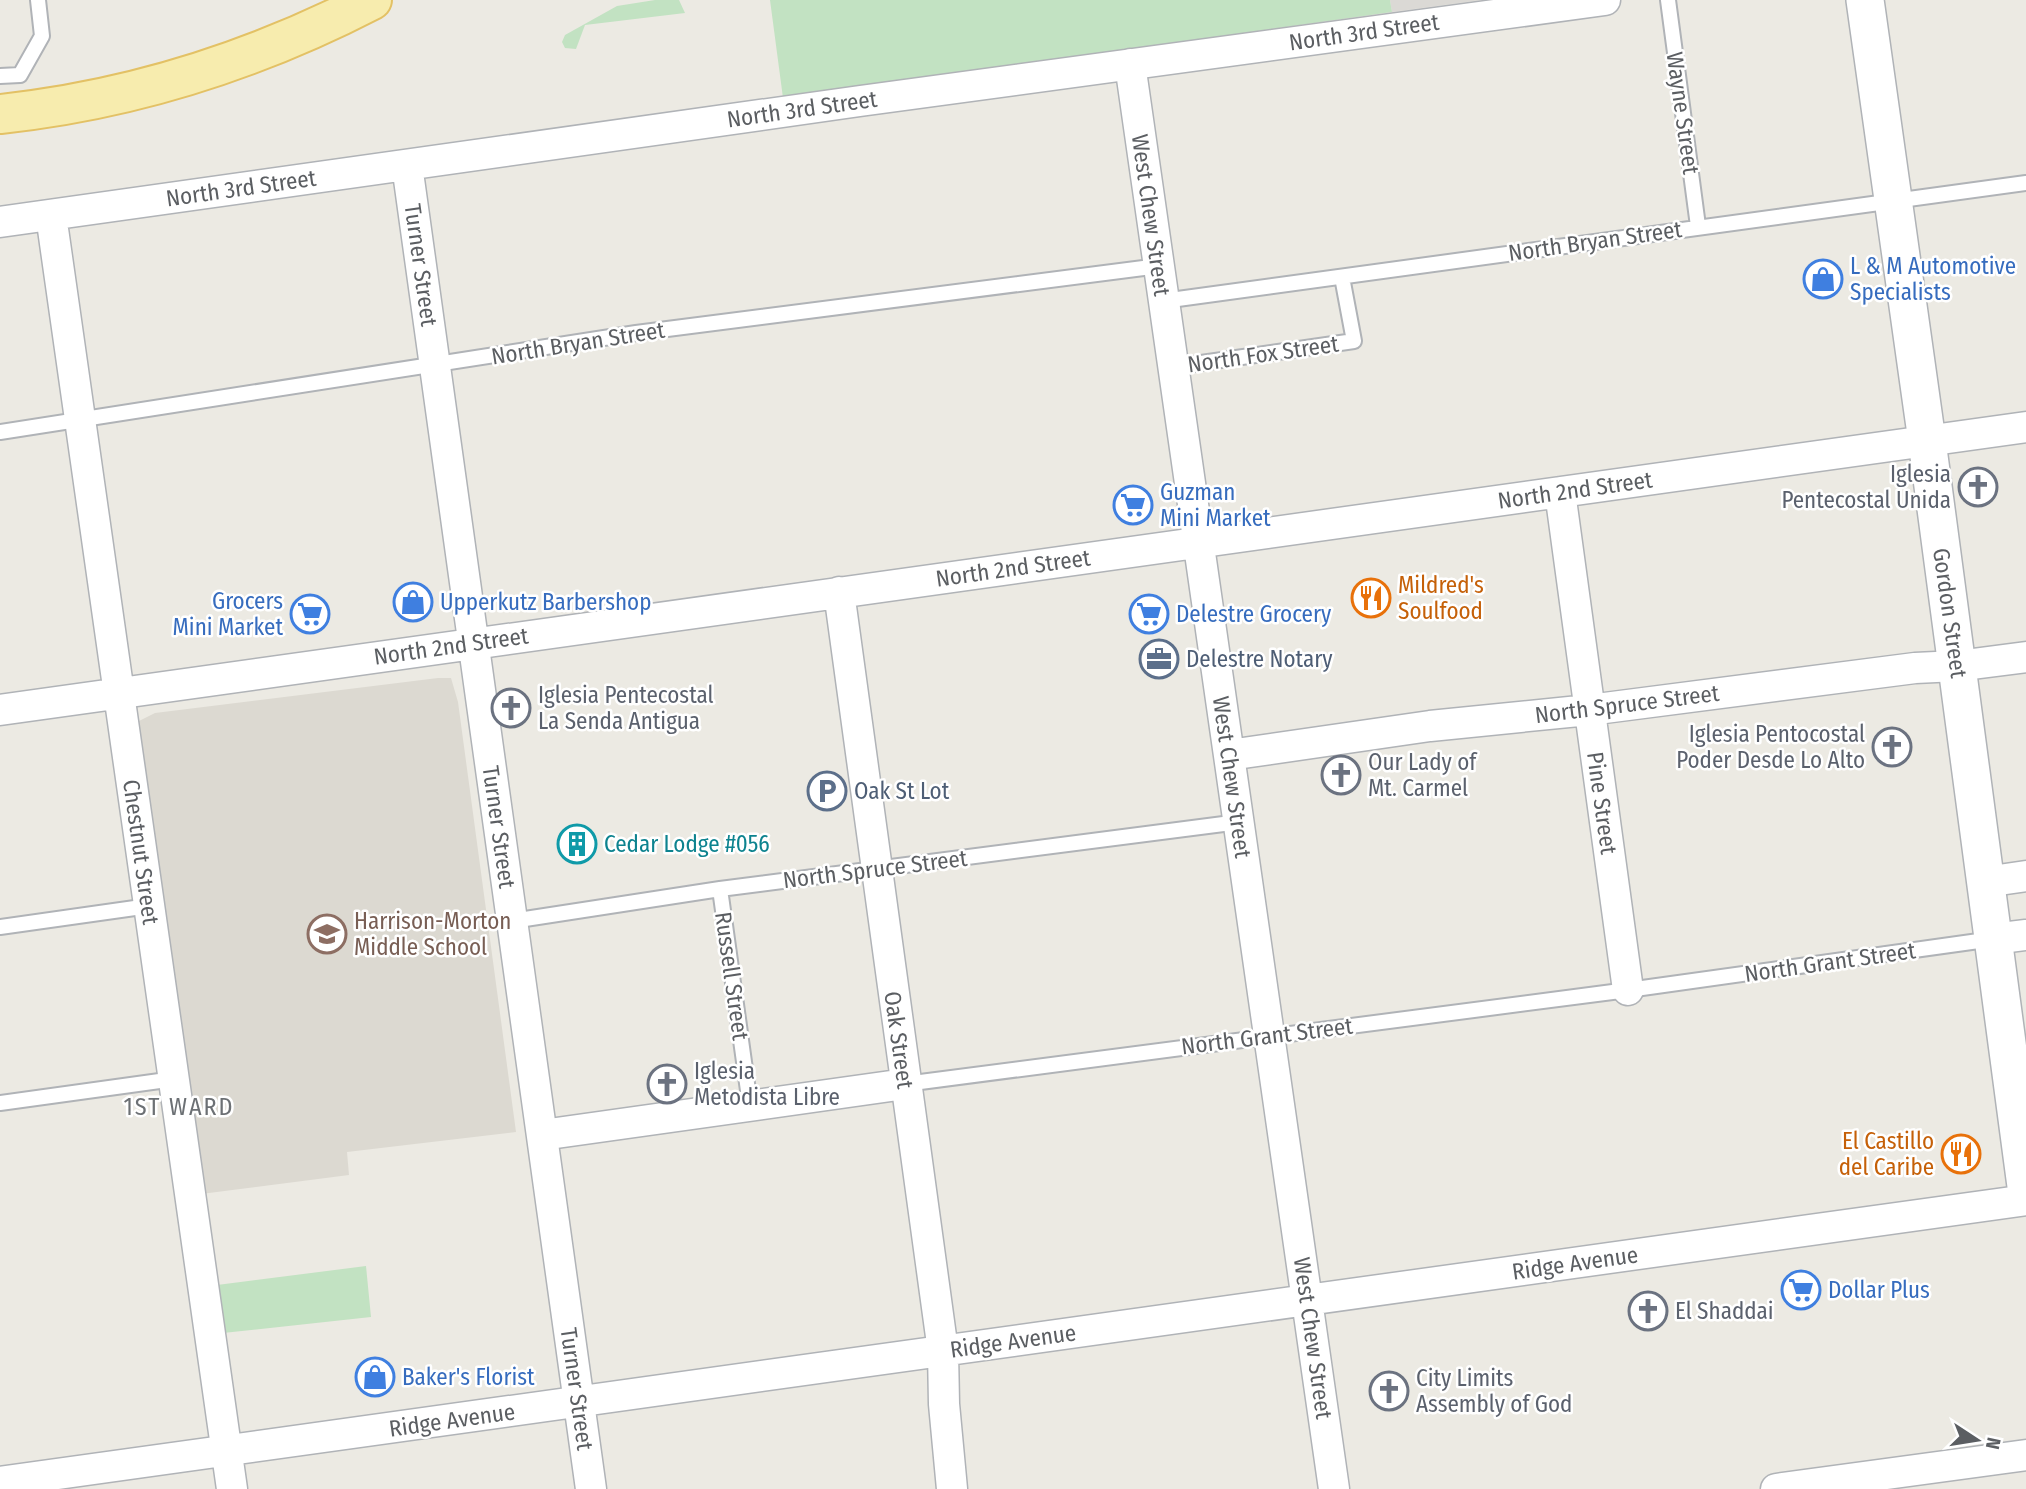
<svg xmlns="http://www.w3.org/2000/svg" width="2026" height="1489" font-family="'Fira Sans Condensed',sans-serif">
	<rect width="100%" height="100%" fill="#eceae3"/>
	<path fill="#dbd9d5" d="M1390,0h91l-89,12z"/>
	<path fill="#dcd9d1" d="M438,678h13l7,24 58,430 -169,20 2,23 -148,19 -65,-458 3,-15 16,-8z"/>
	<path fill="#c2e2c2" d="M655,0h24l6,13 -100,12 -9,24 -11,-1 -3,-6 3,-7 52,-29z
		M770,0h620l2,12 -609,86z
		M366,1266l5,51 -148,16 -6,-48z"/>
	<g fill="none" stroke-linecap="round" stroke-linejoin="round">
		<defs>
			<path id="service" d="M1668,0l30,226
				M0,76l20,-1 22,-39 -4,-36
				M1163,301l863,-118
				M1173,367l181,-26 -12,-64
				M0,432l636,-99 523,-67
				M720,889l30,216
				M512,921l208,-32 519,-67
				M0,927l149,-21
				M905,1084l723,-94 365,-51
				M0,1103l174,-24"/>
			<path id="minor" d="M1130,64l204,1425
				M407,165l184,1324
				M51,215l181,1274
				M0,222l860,-121 745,-101
				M1560,492l68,498
				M839,592l104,759 1,53 8,85
				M0,710l2026,-283
				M1229,755l201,-29 159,-16 326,-42 42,-2 69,-9
				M1985,882l41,-6
				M1993,939l33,-4
				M542,1135l363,-51
				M0,1482l2026,-282
				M1776,1489l250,-34"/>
			<path id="tertiary" d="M1865,0l62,441 99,745"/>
			<path id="primary" d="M0,114c132,-14 254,-53 372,-114"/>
		</defs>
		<use href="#service" stroke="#b0b3b7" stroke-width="18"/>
		<use href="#minor" stroke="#b0b3b7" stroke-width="33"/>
		<use href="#tertiary" stroke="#b0b3b7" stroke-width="40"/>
		<use href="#primary" stroke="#e3c165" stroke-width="42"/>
		<use href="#service" stroke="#fff" stroke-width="14"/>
		<use href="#minor" stroke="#fff" stroke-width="30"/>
		<use href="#tertiary" stroke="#fff" stroke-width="37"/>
		<use href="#primary" stroke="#f7ecae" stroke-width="38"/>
	</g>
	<defs>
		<symbol id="shop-ring" viewBox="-11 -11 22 22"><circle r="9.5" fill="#fff" stroke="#3f7fe0" stroke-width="1.5"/><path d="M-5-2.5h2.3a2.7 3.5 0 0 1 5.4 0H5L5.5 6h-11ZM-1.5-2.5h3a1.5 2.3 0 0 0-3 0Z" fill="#3f7fe0"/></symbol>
		<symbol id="church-ring" viewBox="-11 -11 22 22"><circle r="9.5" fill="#fff" stroke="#6b7280" stroke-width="1.5"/><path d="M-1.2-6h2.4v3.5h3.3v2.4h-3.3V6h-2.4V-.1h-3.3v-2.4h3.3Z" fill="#6b7280"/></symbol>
		<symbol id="supermarket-ring" viewBox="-11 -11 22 22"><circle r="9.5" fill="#fff" stroke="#3f7fe0" stroke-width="1.5"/><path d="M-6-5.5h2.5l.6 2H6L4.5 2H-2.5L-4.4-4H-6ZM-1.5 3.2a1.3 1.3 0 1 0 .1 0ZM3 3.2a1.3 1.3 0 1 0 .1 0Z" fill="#3f7fe0"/></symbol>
		<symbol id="restaurant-ring" viewBox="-11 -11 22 22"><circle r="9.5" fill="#fff" stroke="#e8710a" stroke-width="1.5"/><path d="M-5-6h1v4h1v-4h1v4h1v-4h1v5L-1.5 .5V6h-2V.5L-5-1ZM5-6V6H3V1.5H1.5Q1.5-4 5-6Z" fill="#e8710a"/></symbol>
		<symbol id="office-ring" viewBox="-11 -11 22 22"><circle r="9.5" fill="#fff" stroke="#5c6f8a" stroke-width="1.5"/><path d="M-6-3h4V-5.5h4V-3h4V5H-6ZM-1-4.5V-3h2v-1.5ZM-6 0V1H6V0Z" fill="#5c6f8a"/></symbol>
		<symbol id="parking-ring" viewBox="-11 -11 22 22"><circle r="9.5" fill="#fff" stroke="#5c6f8a" stroke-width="1.5"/><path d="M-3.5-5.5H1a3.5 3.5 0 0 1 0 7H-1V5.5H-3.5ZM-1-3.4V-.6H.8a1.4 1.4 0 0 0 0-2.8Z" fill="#5c6f8a"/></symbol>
		<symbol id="building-ring" viewBox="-11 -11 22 22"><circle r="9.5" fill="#fff" stroke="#0f9aa8" stroke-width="1.5"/><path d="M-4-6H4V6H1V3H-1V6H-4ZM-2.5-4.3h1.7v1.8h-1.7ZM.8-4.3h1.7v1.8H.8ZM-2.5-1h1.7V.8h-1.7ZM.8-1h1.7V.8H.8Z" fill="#0f9aa8"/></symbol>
		<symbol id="school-ring" viewBox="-11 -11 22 22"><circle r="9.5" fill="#fff" stroke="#8d6e63" stroke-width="1.5"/><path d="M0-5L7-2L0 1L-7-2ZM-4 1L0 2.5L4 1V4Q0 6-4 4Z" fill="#8d6e63"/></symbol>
	</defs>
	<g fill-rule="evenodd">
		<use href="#shop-ring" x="1801" y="257" width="44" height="44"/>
		<use href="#church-ring" x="1956" y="465" width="44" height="44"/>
		<use href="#supermarket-ring" x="1111" y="483" width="44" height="44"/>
		<use href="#restaurant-ring" x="1349" y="576" width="44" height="44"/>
		<use href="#shop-ring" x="391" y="580" width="44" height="44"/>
		<use href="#supermarket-ring" x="288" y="592" width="44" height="44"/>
		<use href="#supermarket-ring" x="1127" y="592" width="44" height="44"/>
		<use href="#office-ring" x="1137" y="637" width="44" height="44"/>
		<use href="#church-ring" x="489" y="686" width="44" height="44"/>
		<use href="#church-ring" x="1870" y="725" width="44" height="44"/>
		<use href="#church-ring" x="1319" y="753" width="44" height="44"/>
		<use href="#parking-ring" x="805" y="769" width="44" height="44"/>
		<use href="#building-ring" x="555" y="822" width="44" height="44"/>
		<use href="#school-ring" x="305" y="912" width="44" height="44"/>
		<use href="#church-ring" x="645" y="1062" width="44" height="44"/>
		<use href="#restaurant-ring" x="1939" y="1132" width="44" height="44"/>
		<use href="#supermarket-ring" x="1779" y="1268" width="44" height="44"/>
		<use href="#church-ring" x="1626" y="1289" width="44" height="44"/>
		<use href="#shop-ring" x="353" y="1355" width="44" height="44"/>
		<use href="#church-ring" x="1367" y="1369" width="44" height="44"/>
	</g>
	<g text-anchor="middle" stroke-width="5" stroke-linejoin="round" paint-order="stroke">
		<g font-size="23" fill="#5b5e62" stroke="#fff">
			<text transform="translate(1364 32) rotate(-8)" y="8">North 3rd Street</text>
			<text transform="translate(802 109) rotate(-8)" y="8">North 3rd Street</text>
			<text transform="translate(1683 113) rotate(82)" y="8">Wayne Street</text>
			<text transform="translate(241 188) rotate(-8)" y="8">North 3rd Street</text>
			<text transform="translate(1151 215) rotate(82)" y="8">West Chew Street</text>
			<text transform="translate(1595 241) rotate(-8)" y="8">North Bryan Street</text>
			<text transform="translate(421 265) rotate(82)" y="8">Turner Street</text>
			<text transform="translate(578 343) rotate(-9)" y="8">North Bryan Street</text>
			<text transform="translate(1263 354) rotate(-8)" y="8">North Fox Street</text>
			<text transform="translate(1575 490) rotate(-8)" y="8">North 2nd Street</text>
			<text transform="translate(1013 568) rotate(-8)" y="8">North 2nd Street</text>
			<text transform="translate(1950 613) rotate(82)" y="8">Gordon Street</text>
			<text transform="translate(451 646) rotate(-8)" y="8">North 2nd Street</text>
			<text transform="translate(1627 704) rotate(-7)" y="8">North Spruce Street</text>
			<text transform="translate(1232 777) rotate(82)" y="8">West Chew Street</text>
			<text transform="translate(1602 803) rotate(82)" y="8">Pine Street</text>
			<text transform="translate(499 827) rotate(82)" y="8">Turner Street</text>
			<text transform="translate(141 852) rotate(82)" y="8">Chestnut Street</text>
			<text transform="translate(875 869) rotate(-7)" y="8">North Spruce Street</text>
			<text transform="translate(1830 962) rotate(-8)" y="8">North Grant Street</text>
			<text transform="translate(732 976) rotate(82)" y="8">Russell Street</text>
			<text transform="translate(1267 1036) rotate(-7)" y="8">North Grant Street</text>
			<text transform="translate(899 1040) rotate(82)" y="8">Oak Street</text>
			<text transform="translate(1575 1263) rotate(-8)" y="8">Ridge Avenue</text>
			<text transform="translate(1313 1338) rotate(82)" y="8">West Chew Street</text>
			<text transform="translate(1013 1341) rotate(-8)" y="8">Ridge Avenue</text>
			<text transform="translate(577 1389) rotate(82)" y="8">Turner Street</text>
			<text transform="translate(452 1420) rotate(-8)" y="8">Ridge Avenue</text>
		</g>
		<g font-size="23" fill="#366cbe" stroke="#fff" text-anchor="start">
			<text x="1850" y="274">L &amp; M Automotive<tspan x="1850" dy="26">Specialists</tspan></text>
			<text x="1160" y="500">Guzman<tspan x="1160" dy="26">Mini Market</tspan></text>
			<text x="283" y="609" text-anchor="end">Grocers<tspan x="283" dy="26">Mini Market</tspan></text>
			<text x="440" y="610">Upperkutz Barbershop</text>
			<text x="1176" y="622">Delestre Grocery</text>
			<text x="1828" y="1298">Dollar Plus</text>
			<text x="402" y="1385">Baker's Florist</text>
		</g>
		<g font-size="23" fill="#5b616d" stroke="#fff" text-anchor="start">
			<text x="1951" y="482" text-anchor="end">Iglesia<tspan x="1951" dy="26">Pentecostal Unida</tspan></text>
			<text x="538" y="703">Iglesia Pentecostal<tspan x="538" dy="26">La Senda Antigua</tspan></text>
			<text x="1865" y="742" text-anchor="end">Iglesia Pentocostal<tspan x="1865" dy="26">Poder Desde Lo Alto</tspan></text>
			<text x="1368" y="770">Our Lady of<tspan x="1368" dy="26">Mt. Carmel</tspan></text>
			<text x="694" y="1079">Iglesia<tspan x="694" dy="26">Metodista Libre</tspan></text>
			<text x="1675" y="1319">El Shaddai</text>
			<text x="1416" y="1386">City Limits<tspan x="1416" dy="26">Assembly of God</tspan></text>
		</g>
		<g font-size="23" fill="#c56008" stroke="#fff" text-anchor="start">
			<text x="1398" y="593">Mildred's<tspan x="1398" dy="26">Soulfood</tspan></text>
			<text x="1934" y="1149" text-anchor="end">El Castillo<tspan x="1934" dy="26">del Caribe</tspan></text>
		</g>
		<g font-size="23" fill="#4e5e75" stroke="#fff" text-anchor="start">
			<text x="1186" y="667">Delestre Notary</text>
			<text x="854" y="799">Oak St Lot</text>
		</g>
		<g font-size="23" fill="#0d838f" stroke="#fff" text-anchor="start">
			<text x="604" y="852">Cedar Lodge #056</text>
		</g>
		<g font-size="23" fill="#785e54" stroke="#fff" text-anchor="start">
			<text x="354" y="929">Harrison-Morton<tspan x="354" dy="26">Middle School</tspan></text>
		</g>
		<g font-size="24" letter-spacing="2" fill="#6c7074" stroke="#fff">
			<text x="179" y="1115">1ST WARD</text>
		</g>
	</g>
	<g transform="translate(1977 1440) rotate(102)" stroke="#ffffff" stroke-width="5" paint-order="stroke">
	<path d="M0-5L12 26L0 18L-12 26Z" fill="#5b5e62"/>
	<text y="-10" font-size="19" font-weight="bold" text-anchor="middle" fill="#5b5e62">N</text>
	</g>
</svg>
